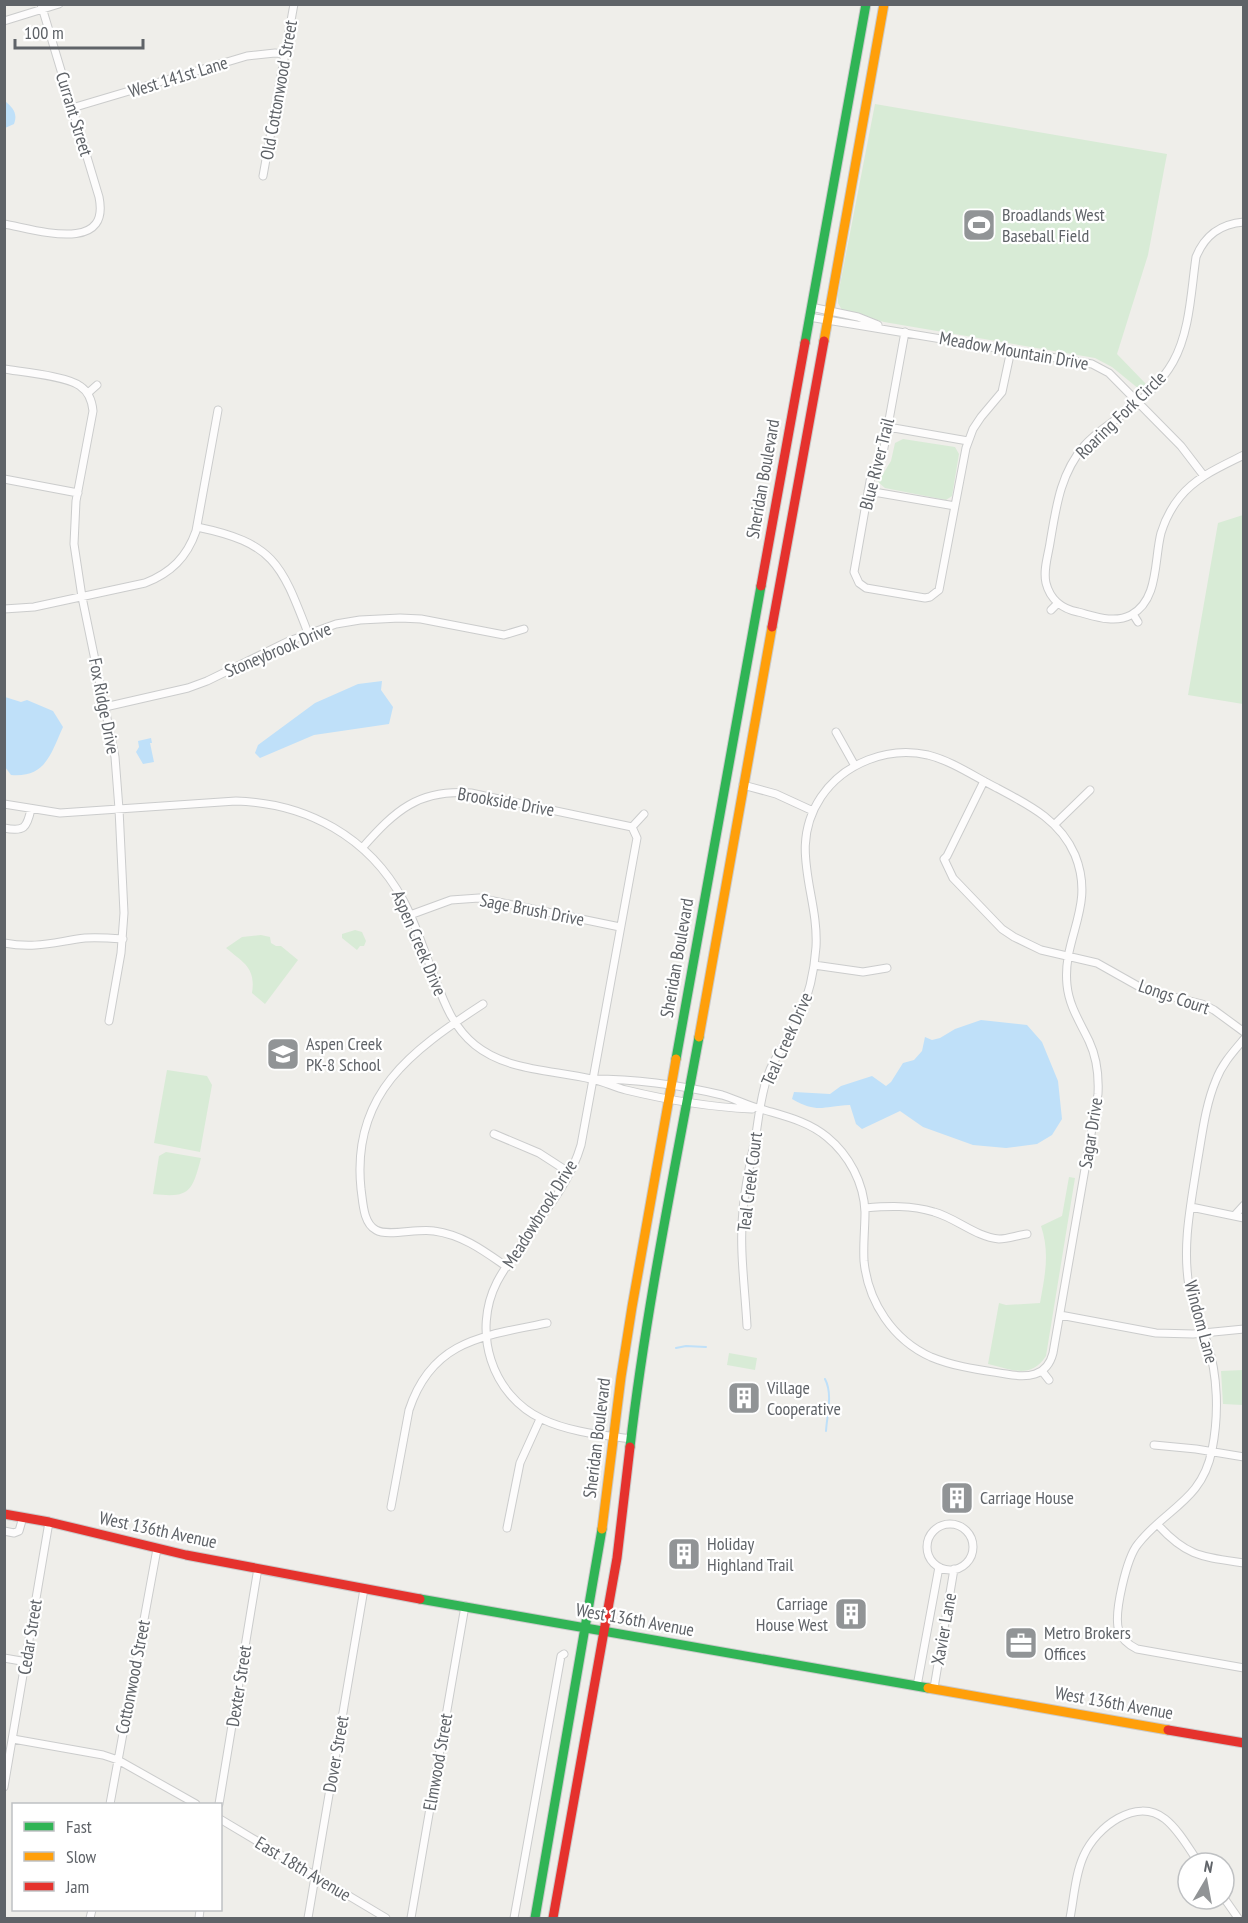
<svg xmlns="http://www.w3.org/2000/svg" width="1248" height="1923" font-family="'PT Sans Narrow',sans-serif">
	<rect width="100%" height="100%" fill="#efeeea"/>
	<path fill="#d8ebd6" d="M875,104l292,50 -19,101 -31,99 29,30 -7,5 -27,-22 -17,-9 -211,-36 -42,-12 -4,-7v-8z
		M903,439l52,8 4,7 -7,42 -6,4 -61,-12 -7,-6 13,-21 4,-18z
		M1243,515h1l-1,189 -55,-9 30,-172z
		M355,930l7,2 4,9 -2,5h-4l-3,4 -15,-12v-4z
		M261,935l9,2 1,6 5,3h5l17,14 -33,44 -13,-11c4,-25 -8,-30 -26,-45l16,-11z
		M167,1070l40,6 5,9 -12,67 -46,-9z
		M166,1152l35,6c-9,35 -12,40 -48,36l6,-38z
		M1069,1177l6,1 -29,178c-16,24 -35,13 -58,8l11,-61 7,2 34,-2c5,-28 10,-50 1,-77l21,-10z
		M729,1353l28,5 -2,12 -28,-5z
		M1243,1370v35l-20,-1 -2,-33z"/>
	<path fill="#bfe0f9" d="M5,101c8,7 13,12 9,23l-9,4z
		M382,681l-1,9 12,17 -4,17 -75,11 -54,23 -5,-5 3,-8 57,-42 43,-19z
		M5,697l16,5 6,-2 26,11 10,16c-12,26 -17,51 -52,48l-6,-8z
		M151,738l1,5h-2l4,19 -11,2 -7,-12 3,-5 -1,-6z
		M981,1020l46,5 15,17 16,39 4,38 -10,16 -15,9 -31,4 -33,-3 -50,-18 -23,-16 -38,18 -6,-5 -6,-19c-28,1 -31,9 -58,-6l2,-7 36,2 11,-8 31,-10 14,10 5,-4 12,-19 11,-3 8,-9 3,-14 7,3 8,-2 15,-9z"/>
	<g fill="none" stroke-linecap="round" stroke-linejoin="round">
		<path stroke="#bfe0f9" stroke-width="2" d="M676,1348l10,-2 20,1
			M825,1379c8,15 2,36 1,52"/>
		<defs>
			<path id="street" d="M4,21l55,-17
				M72,108l175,-52 28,-3 10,1
				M263,176l31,-172
				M1244,222c-24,2 -39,13 -48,35 -5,34 -6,75 -23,105 -12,21 -34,41 -54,55 -12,9 -25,17 -35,29 -24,28 -28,62 -34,97 -2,13 -7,27 -4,40 4,16 16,26 32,29 16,4 36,12 53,3 28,-15 23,-55 30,-82 4,-13 10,-25 19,-36 16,-20 40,-30 64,-42
				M4,224c30,5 107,31 95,-27l-58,-193
				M811,307l47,10 20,8
				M809,317l283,47 17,9 72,73 23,30
				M905,332l-22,121 -13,28 -16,91 5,11 7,5 59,10 5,-1 9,-7 27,-142 7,-19 8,-12 21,-25 9,-42
				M4,369c18,3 63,7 76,17 9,6 12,14 13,25l-17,90 -2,43 8,53 33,160 4,52 5,104 -3,40 -12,68
				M88,393l9,-8
				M888,427l80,14
				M4,479l74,14
				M868,491l87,15
				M197,527c77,16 84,36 111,106
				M4,609l30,-2 111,-24c26,-10 42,-26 51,-52l22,-121
				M1051,610l7,-7
				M1133,614l5,8
				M105,707l83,-19 19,-7 82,-40 47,-17 24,-4 40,-2 21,1 83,16 20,-6
				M836,732l19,34
				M984,781l-37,75 -3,3 9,19 49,51 12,8 27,13 56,13 48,27 57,14 12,6 30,22
				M743,785l33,9 37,17
				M4,804l56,9 176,-12c71,2 133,36 167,99 11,20 18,42 26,63 12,30 20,61 46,82 32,26 78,25 116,34 12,2 23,8 35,11 41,10 84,17 126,19
				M1055,824l35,-34
				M632,827l12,-13
				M4,828c20,4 23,0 27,-19
				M363,847c32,-36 55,-58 108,-54l161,34
				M410,915l41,-15 28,-2 141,29
				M4,943c32,6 50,-1 81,-5 12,-1 25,0 38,1
				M814,965l49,7 24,-4
				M483,1004c-72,47 -132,90 -122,185 2,13 2,34 15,41 12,7 42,-2 58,1 29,4 50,20 73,36
				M1244,1039c-11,13 -22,25 -28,41 -11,26 -14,56 -19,84 -6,40 -15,81 -8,122 4,19 11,37 18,56 11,33 12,73 5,108 -10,51 -46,58 -74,94 -11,13 -25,70 -19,87 3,9 10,14 18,18l107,19
				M592,1079c44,0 88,6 130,16 13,4 26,11 39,14 23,7 47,12 66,28 22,18 37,46 38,75 0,16 -2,33 -1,49 4,41 29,79 67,96 24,10 50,13 75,17 21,4 41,3 47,-21l45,-259c1,-19 -1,-36 -9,-53 -9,-19 -20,-35 -22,-56 -5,-48 29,-78 8,-130 -15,-35 -46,-50 -78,-67 -22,-11 -45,-27 -69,-33 -40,-9 -84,8 -107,42 -34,51 -2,97 -5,150 -2,30 -10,59 -24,85 -8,14 -19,27 -24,43 -7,19 -9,40 -12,59 -5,25 -11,51 -13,76 -4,38 2,78 4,116
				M494,1134l45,19 31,20
				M1191,1207l53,11
				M865,1208c23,-2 46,-3 69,4 22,6 42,25 65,27 9,0 19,-4 28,-5
				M1234,1216l10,-11
				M1060,1315l96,18 37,1 51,-5
				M1042,1371l7,9
				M631,1439c-29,-4 -62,-7 -89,-20 -51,-24 -70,-88 -45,-137 25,-47 69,-85 84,-137l56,-307 -5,-11
				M1154,1445l42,4 48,8
				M391,1507l18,-97c23,-70 74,-74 138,-87
				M927 1547a23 23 0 1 1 46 0a23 23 0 1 1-46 0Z
				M1158,1525c29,32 45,32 86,38
				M507,1528l13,-65 20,-44
				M4,1531l10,2 5,-2 4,-14
				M4,1658l23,4
				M917,1686l22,-119
				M934,1688l20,-119
				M13,1739l90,16 15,5 78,44
				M4,1787l45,-265
				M110,1804l47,-255
				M219,1804l39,-236
				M220,1819l166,99
				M1224,1898l14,20
				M90,1918l2,-8
				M199,1918l1,-8
				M308,1918l56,-329
				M411,1918l54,-312
				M514,1918l47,-262 3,-2
				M1070,1918c4,-20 5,-44 14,-63 12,-27 52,-59 81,-36 14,11 24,30 34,44"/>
			<path id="fast" d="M805,343l61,-339
				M676,1059l85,-473
				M630,1447c16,-138 44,-274 69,-410
				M420,1599l508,89
				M535,1918l67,-389"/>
			<path id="slow" d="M824,341l60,-337
				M699,1037l73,-410
				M602,1529l19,-152 11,-70 44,-248
				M928,1688l240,42"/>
			<path id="jam" d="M761,586l44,-243
				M772,627l52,-286
				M4,1514l45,8 137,33 234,44
				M1168,1730l76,13
				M553,1918l64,-360 13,-111"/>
		</defs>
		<use href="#street" stroke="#cbcccc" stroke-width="9"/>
		<use href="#fast" stroke="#cacacb" stroke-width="11"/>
		<use href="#slow" stroke="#cacacb" stroke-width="11"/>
		<use href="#jam" stroke="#cacacb" stroke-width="11"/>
		<use href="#street" stroke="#fdfcfc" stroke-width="7"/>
		<use href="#fast" stroke="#30b455" stroke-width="9"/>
		<use href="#slow" stroke="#ff9f0a" stroke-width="9"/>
		<use href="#jam" stroke="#e5322d" stroke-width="9"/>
	</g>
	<defs>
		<symbol id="stadium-square" viewBox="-11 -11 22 22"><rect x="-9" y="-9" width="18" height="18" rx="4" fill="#919496" stroke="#fff"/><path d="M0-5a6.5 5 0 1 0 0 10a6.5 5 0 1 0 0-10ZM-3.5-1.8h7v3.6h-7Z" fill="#fff"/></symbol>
		<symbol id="school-square" viewBox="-11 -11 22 22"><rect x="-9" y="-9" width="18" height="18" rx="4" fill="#919496" stroke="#fff"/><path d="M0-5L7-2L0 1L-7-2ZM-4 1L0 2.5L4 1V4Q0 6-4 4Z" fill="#fff"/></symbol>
		<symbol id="building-square" viewBox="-11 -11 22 22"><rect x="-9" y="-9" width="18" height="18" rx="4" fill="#919496" stroke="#fff"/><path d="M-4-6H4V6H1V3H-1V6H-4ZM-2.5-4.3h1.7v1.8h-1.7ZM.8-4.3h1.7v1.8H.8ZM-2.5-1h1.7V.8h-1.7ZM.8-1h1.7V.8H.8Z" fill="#fff"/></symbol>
		<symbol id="office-square" viewBox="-11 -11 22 22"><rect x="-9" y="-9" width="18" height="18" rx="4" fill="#919496" stroke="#fff"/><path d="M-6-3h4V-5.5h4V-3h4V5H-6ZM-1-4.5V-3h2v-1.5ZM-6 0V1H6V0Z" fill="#fff"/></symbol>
	</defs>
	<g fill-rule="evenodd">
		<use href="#stadium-square" x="960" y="206" width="38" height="38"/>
		<use href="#school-square" x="264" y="1035" width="38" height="38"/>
		<use href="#building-square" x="725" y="1379" width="38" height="38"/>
		<use href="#building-square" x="938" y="1479" width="38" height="38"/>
		<use href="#building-square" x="665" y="1535" width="38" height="38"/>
		<use href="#building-square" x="832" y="1595" width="38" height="38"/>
		<use href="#office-square" x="1002" y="1624" width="38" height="38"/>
	</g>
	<g text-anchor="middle" stroke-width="4.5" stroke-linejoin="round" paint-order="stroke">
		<g font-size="18" fill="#5f6368" stroke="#fff">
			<text transform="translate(178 77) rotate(-17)" y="6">West 141st Lane</text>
			<text transform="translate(279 90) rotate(-80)" y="6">Old Cottonwood Street</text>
			<text transform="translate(74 114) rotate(73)" y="6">Currant Street</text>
			<text transform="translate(1014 351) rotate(10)" y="6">Meadow Mountain Drive</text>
			<text transform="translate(1121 415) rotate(-44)" y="6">Roaring Fork Circle</text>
			<text transform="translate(877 464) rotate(-76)" y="6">Blue River Trail</text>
			<text transform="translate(763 479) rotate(-80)" y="6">Sheridan Boulevard</text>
			<text transform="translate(278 650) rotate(-23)" y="6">Stoneybrook Drive</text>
			<text transform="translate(104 706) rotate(79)" y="6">Fox Ridge Drive</text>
			<text transform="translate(506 802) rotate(10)" y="6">Brookside Drive</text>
			<text transform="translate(532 910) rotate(11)" y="6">Sage Brush Drive</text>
			<text transform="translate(419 943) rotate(67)" y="6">Aspen Creek Drive</text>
			<text transform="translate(677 958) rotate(-80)" y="6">Sheridan Boulevard</text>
			<text transform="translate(1174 997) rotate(19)" y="6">Longs Court</text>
			<text transform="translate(787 1039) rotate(-66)" y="6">Teal Creek Drive</text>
			<text transform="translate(1091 1133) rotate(-81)" y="6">Sagar Drive</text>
			<text transform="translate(750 1182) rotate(-83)" y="6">Teal Creek Court</text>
			<text transform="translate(540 1214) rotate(-58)" y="6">Meadowbrook Drive</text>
			<text transform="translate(1201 1322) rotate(75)" y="6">Windom Lane</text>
			<text transform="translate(597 1438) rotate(-83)" y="6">Sheridan Boulevard</text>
			<text transform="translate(158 1530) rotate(12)" y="6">West 136th Avenue</text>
			<text transform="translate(635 1620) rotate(10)" y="6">West 136th Avenue</text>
			<text transform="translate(944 1629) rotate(-80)" y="6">Xavier Lane</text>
			<text transform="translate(30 1637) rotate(-81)" y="6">Cedar Street</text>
			<text transform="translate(133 1677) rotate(-79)" y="6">Cottonwood Street</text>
			<text transform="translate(239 1686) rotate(-81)" y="6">Dexter Street</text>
			<text transform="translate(1114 1703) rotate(10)" y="6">West 136th Avenue</text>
			<text transform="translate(336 1754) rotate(-80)" y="6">Dover Street</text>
			<text transform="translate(438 1762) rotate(-80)" y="6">Elmwood Street</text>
			<text transform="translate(303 1869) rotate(31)" y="6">East 18th Avenue</text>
		</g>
		<g font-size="18" fill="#5f6368" stroke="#fff" text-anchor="start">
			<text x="1002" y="221">Broadlands West<tspan x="1002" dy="21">Baseball Field</tspan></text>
			<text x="306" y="1050">Aspen Creek<tspan x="306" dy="21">PK-8 School</tspan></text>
			<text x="767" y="1394">Village<tspan x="767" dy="21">Cooperative</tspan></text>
			<text x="980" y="1504">Carriage House</text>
			<text x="707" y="1550">Holiday<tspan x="707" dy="21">Highland Trail</tspan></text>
			<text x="828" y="1610" text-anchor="end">Carriage<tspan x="828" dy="21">House West</tspan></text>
			<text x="1044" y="1639">Metro Brokers<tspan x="1044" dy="21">Offices</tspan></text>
		</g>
	</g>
	<rect width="1248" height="1923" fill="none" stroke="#5f6368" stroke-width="12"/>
	<rect x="12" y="1803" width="210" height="108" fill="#ffffff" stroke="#bfc1c3" stroke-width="1.5"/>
	<rect x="24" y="1822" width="30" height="9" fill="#30b455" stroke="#bfc1c3" stroke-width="1.5"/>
	<text x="66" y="1833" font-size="18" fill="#5f6368">Fast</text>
	<rect x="24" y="1852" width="30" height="9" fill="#ff9f0a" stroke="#bfc1c3" stroke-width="1.5"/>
	<text x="66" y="1863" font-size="18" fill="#5f6368">Slow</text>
	<rect x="24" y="1882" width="30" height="9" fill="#e5322d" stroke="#bfc1c3" stroke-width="1.5"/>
	<text x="66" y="1893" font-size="18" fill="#5f6368">Jam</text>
	<g transform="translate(1206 1881) rotate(10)"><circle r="28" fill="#ffffff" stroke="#bfc1c3" stroke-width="1.5"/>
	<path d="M0-4.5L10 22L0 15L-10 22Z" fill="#919496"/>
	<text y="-9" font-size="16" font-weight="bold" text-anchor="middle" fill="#5f6368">N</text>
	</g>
	<path d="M15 39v9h128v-9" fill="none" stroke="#5f6368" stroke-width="3"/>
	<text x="24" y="39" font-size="18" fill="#5f6368" stroke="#ffffff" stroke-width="4.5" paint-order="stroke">100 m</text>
</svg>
